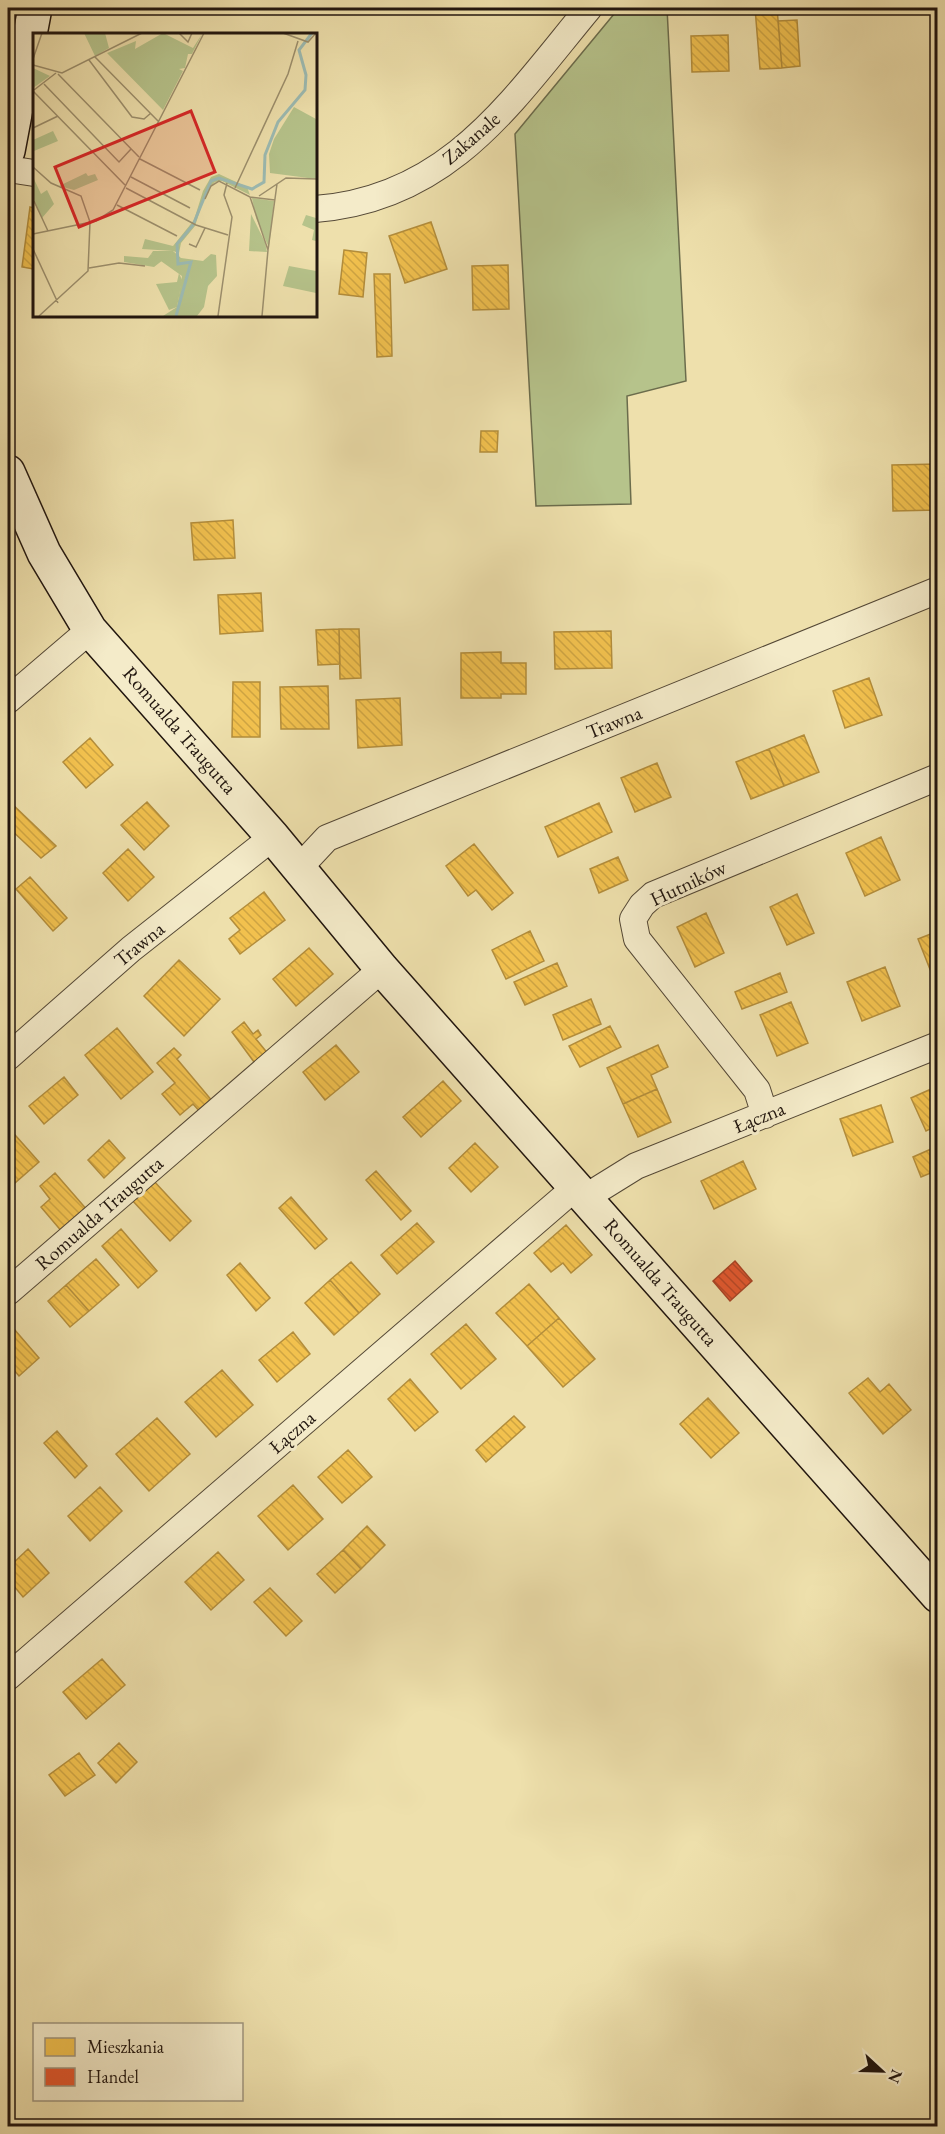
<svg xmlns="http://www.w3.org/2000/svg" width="945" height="2134" font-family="'EB Garamond',serif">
	<defs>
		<pattern id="homes-back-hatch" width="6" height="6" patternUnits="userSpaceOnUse" patternTransform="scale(1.5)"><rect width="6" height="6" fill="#f2c14e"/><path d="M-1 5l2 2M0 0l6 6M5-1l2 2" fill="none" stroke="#cfa543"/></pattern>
		<pattern id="shops-back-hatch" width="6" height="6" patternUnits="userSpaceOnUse" patternTransform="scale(1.5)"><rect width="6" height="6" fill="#e4572e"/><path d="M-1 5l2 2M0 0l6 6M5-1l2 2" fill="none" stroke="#b84726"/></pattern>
	</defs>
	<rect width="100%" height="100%" fill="#eee0ac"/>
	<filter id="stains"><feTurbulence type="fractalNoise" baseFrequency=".00333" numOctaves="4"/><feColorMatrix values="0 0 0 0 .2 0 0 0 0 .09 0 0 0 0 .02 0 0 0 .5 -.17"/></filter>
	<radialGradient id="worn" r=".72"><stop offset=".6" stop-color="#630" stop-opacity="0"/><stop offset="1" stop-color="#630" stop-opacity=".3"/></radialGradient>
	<path fill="#b6c38b" stroke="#6b6c4c" stroke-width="1.5" d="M619,8h48l19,373 -59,15 4,108 -95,2 -21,-372z"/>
	<path fill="url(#homes-back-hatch)" stroke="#b38d3b" stroke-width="1.5" d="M755,8h22l5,60 -22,1z
		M797,20l3,46 -18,2 -4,-47z
		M728,35l1,36 -37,1 -1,-36z
		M30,207l4,1v61l-12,-2z
		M431,222l16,47 -42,14 -16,-47z
		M344,250l23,3 -4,44 -24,-3z
		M508,265l1,44 -36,1 -1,-44z
		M374,274h16l2,82 -15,1z
		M182,315h33v2h-33z
		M481,431h17l-1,21h-17z
		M938,464v46l-45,1 -1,-46z
		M233,520l2,38 -41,2 -3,-37z
		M261,593l2,38 -43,3 -2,-39z
		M339,629l1,35 -22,1 -2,-35z
		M339,629h20l2,49 -21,1z
		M611,631l1,37 -57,1 -1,-37z
		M938,647v20l-7,-18z
		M501,652v11h25v31h-25v4h-40v-45z
		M869,678l13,37 -37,13 -12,-37z
		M233,682h27v55h-28z
		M328,686l1,43h-48l-1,-42z
		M400,698l2,47 -44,3 -2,-48z
		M804,735l15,37 -35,14 -15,-37z
		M90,738l23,27 -27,23 -23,-26z
		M769,749l15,37 -33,13 -15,-37z
		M657,763l14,34 -36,15 -14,-34z
		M8,800l48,46 -15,12 -33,-31z
		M147,802l22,24 -25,24 -23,-25z
		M599,803l13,29 -54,25 -13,-30z
		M881,837l19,43 -35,16 -19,-43z
		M474,844l39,49 -21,17 -16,-20 -8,6 -22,-30z
		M128,849l26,28 -26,24 -25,-28z
		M618,857l10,23 -29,13 -9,-24z
		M30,877l37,41 -14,13 -37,-42z
		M264,892l21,28 -45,34 -11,-15 11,-9 -10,-12z
		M797,894l17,39 -27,12 -17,-38z
		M706,913l18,40 -29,14 -18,-40z
		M530,931l14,30 -38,18 -14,-29z
		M938,931v50l-3,1 -17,-43z
		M309,948l24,26 -37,32 -23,-27z
		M179,960l41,39 -36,37 -40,-40z
		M557,963l10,23 -42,19 -11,-23z
		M885,967l15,39 -38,15 -15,-39z
		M780,973l7,19 -45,17 -7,-17z
		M591,999l10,25 -38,16 -10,-25z
		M791,1002l17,41 -31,13 -17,-41z
		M244,1022l9,12 5,-4 3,5 -5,4 13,16 -12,11 -25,-34z
		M610,1026l11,21 -41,20 -11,-21z
		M117,1028l36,44 -32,27 -36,-44z
		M336,1045l23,27 -34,28 -22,-28z
		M658,1045l10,22 -17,8 6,14 -34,15 -16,-36z
		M174,1048l7,7 -4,4 36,43 -12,11 -8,-9 -13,11 -18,-21 13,-11 -18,-20z
		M64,1077l14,18 -34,29 -15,-18z
		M443,1081l18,20 -40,36 -18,-20z
		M938,1086v39l-12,6 -15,-33z
		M657,1089l14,33 -33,15 -15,-33z
		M881,1105l12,37 -40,14 -13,-37z
		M8,1127l31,35 -31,27z
		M109,1140l16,18 -21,20 -16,-18z
		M475,1143l23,24 -27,25 -22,-24z
		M938,1146v24l-17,7 -8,-20z
		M743,1161l13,28 -42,20 -13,-28z
		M376,1171l35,40 -10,9 -35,-40z
		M55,1173l33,38 -25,22 -22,-26 9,-8 -10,-13z
		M152,1179l39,42 -21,20 -39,-42z
		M291,1197l36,42 -12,10 -36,-41z
		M417,1223l17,19 -37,32 -16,-19z
		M566,1225l26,30 -21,18 -8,-10 -12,9 -17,-19z
		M121,1229l36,42 -19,17 -36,-42z
		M96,1259l23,26 -30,26 -23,-26z
		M351,1262l29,32 -21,19 -29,-33z
		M240,1263l30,35 -14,13 -29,-36z
		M330,1280l29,33 -25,22 -29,-32z
		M529,1284l30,34 -32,28 -31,-33z
		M66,1285l23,26 -19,16 -22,-26z
		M559,1318l36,41 -32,28 -36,-41z
		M8,1322l31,36 -20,18 -11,-13z
		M466,1324l30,35 -35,30 -30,-35z
		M293,1332l17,22 -33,28 -18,-22z
		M222,1370l31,35 -37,32 -31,-35z
		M868,1378l12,14 9,-8 22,26 -28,24 -34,-41z
		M410,1379l28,33 -23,19 -27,-32z
		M708,1398l31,35 -28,25 -31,-34z
		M514,1416l11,11 -39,35 -10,-12z
		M157,1418l33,36 -41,37 -33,-37z
		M57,1431l30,35 -12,12 -31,-35z
		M348,1450l24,27 -30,26 -24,-26z
		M293,1485l30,34 -35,31 -30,-34z
		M100,1487l22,24 -32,30 -22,-25z
		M367,1526l18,19 -24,24 -18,-19z
		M28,1549l21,24 -26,24 -15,-18v-11z
		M343,1550l18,19 -26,24 -18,-19z
		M218,1552l26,28 -33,30 -26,-28z
		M270,1588l32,33 -16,15 -32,-34z
		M102,1659l23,26 -39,34 -23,-27z
		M119,1743l18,19 -21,21 -18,-20z
		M79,1753l16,22 -30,21 -16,-21z"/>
	<path fill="url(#shops-back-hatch)" stroke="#a94324" stroke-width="1.5" d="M735,1261l17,20 -22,20 -17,-20z"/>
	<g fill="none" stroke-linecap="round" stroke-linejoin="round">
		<defs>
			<path id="street" d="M8,169l26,4
				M315,209c134,-10 196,-107 274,-201
				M8,700l82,-70
				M299,868l28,-30 611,-248
				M8,1057l123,-108 142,-112
				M765,1115l-8,-25 -120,-151 -4,-20 9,-14 11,-10 285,-118
				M586,1197l50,-31 302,-121
				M8,1292l374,-323
				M8,1677l569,-491"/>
			<path id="secondary" d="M8,151l27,-143
				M8,472l36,81 46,77 183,207 109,132 556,627"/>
		</defs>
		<use href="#street" stroke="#544836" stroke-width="28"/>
		<use href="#secondary" stroke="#20150e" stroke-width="36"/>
		<use href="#street" stroke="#f4ebc9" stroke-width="26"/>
		<use href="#secondary" stroke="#f4ebc9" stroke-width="33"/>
	</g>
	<g text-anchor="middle" stroke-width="6" stroke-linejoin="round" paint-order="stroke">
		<g font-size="20" fill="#20150e" stroke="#f4ebc9">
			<text transform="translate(471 138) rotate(-41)" y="7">Zakanale</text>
			<text transform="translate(614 722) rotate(-22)" y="7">Trawna</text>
			<text transform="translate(180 730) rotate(49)" y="7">Romualda Traugutta</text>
			<text transform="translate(688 883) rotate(-25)" y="7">Hutników</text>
			<text transform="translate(139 944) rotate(-39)" y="7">Trawna</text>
			<text transform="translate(759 1117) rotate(-22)" y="7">Łączna</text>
			<text transform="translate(99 1213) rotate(-41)" y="7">Romualda Traugutta</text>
			<text transform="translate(661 1282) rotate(49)" y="7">Romualda Traugutta</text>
			<text transform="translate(292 1432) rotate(-41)" y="7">Łączna</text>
		</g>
	</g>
	<g transform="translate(33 33)">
		<rect width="284" height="284" fill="#eee0ac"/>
		<path d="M51,0h21l4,15 -14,8zM130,0l30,15 9,-14 -10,20h-4l-3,14 -6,1 4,2 -20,39 -56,-57 29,-12 -1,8zM20,98l5,10 -24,10 -1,-11zM53,140l2,3 7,-2 3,6 -24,10 -15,-4zM186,141l28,13 3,8 -28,-14 -7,1 -9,10 -11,34 -14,17 -2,10 -6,-2v-5l21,-26 9,-29 8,-14zM0,144l8,17 6,-4 7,14 -12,14 -9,-17zM219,165l22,3 -5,47 -13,-30zM218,181l14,28 2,10 -18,-1zM273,182l10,3v23l-4,-1 2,-10 -12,-5zM118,221l12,6 -9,7 -30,-5v-6l24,2zM256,233l27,5v22l-33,-7zM146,240l3,7 -5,27 -8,3 -13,-26 21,-2z" fill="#b6c38b"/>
		<path d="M120,218h20l8,7 22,3 8,-7 5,1 1,21 -9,10 -4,21 -7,9h-34l14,-9 5,-31 -31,-22z" fill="#b6c38b"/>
		<path d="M0,35l17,8 -17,12zM261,74l22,12v60l-46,-6 -1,-19 5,-15zM112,206l28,7v5l-31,-2z" fill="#b6c38b"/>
		<path fill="none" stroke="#9cbbb3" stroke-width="3" d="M143,283l15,-54 -13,2 -1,-20 16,-19 18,-44 8,-3 33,11 12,-7 1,-27 13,-33 27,-32 1,-15 -7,-25 13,-17"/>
		<path fill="none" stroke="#9c8f6d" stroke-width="1.5" d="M146,0l9,9 4,-9M250,0l25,9 8,-9M62,24l63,64M0,26l9,-26M56,27l43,57 12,2 7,-6M0,32l29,8 80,-40M25,41l81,83M11,51l75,78 12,-13M1,57l22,-17M0,58l92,94M0,95l25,-12M107,126l60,31M0,134l18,16 30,13 9,26 -2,49 -49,45M98,144l59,31M93,155l70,37 32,10M202,155l53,-114 10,-33M226,163l27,-18 31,1M217,164l18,53 -6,66M172,166l6,-13 8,-5 31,16 25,3M1,168l14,30M84,172l60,31M0,201l63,-13 17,-11 91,-177M156,211l7,3 9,-19M0,216l25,54M235,217l9,-66M56,235l30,-5 26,3M185,283l14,-99 -8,-22 3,-12"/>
		<path fill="#d62828" fill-opacity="0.15" stroke="#d62828" stroke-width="3" d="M158,78l24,61 -136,55 -24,-60z"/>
		<rect width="284" height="284" fill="none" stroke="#20150e" stroke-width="3"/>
	</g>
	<rect width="945" height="2134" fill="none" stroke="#eee0ac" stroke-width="30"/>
	<rect x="9" y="9" width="927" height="2116" fill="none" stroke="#20150e" stroke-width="3"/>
	<rect x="15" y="15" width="915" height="2104" fill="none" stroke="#20150e" stroke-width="1.5"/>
	<rect x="33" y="2023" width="210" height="78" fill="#f4ebc9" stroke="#9f957e" stroke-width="1.5"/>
	<rect x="45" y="2038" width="30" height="18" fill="#f2c14e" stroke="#9f957e" stroke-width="1.5"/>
	<text x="87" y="2053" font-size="18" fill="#20150e">Mieszkania</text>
	<rect x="45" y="2068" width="30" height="18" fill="#e4572e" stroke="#9f957e" stroke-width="1.5"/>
	<text x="87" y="2083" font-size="18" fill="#20150e">Handel</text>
	<g transform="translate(882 2071) rotate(112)" stroke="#f4ebc9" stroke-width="4.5" paint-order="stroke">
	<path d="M0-4.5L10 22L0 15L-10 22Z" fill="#20150e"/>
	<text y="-9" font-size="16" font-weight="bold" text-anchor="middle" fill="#20150e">N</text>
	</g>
	<rect width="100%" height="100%" filter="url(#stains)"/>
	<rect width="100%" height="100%" fill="url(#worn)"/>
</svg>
